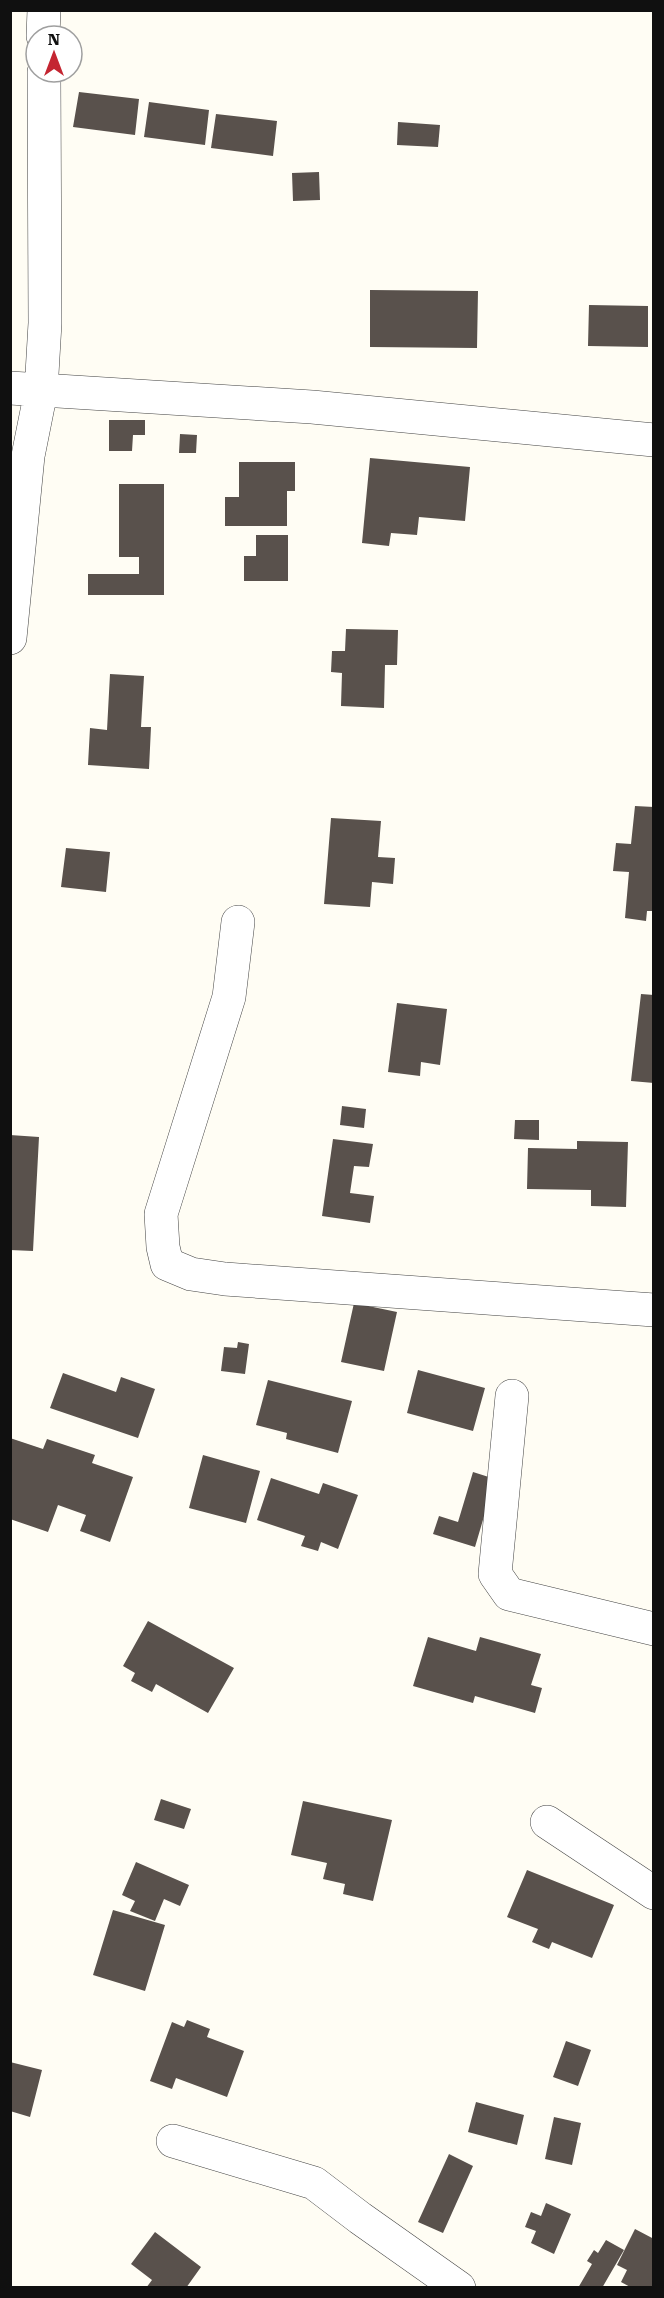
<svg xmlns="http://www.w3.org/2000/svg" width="664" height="2298" font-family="'Roboto Serif',serif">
	<rect width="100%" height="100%" fill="#fffdf4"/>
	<path fill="#59514c" d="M79,92l60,7 -4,36 -62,-8z
		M149,102l60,8 -4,35 -61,-8z
		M216,114l61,7 -4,35 -62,-8z
		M398,122l42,3 -2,22 -41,-2z
		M319,172l1,28 -27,1 -1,-28z
		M370,290l108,1 -1,57 -107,-1z
		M589,305l59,1v41l-60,-1z
		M109,420h36v15h-12l-1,16h-23z
		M180,434l17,1 -1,18h-17z
		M370,458l100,9 -5,54 -46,-4 -2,18 -26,-2 -2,13 -27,-3z
		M239,462h56v29h-8v35h-62v-29h14z
		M119,484h45v111h-76v-21h51v-17h-20z
		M256,535h32v46h-44v-25h12z
		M346,629l52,1 -1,35h-12l-1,43 -43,-2 1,-33 -11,-1 1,-21h13z
		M110,674l34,2 -3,51h10l-2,42 -61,-4 2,-37 17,2z
		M635,806l19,1v104h-7l-1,10 -21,-3 4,-46 -16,-1 3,-28 15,1z
		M331,818l50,3 -3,36 17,1 -2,26 -21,-2 -2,25 -46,-3z
		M66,848l44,4 -4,40 -45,-5z
		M641,994l13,1v88l-23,-2z
		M397,1003l50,6 -7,56 -19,-3 -1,14 -32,-4z
		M342,1106l24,3 -2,19 -24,-3z
		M515,1120h24v20l-25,-1z
		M10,1135l29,2 -6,114 -23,-1z
		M333,1139l40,5 -4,23 -15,-1 -4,27 24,3 -4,27 -48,-7z
		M577,1141l51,1 -2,65 -35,-1v-16l-64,-1 1,-41 49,1z
		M354,1303l43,9 -13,59 -43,-9z
		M238,1342l11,2 -4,30 -24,-3 3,-24 13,1z
		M418,1370l67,18 -12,43 -66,-18z
		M63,1373l53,19 5,-15 34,12 -17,49 -88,-30z
		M268,1380l84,21 -14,52 -52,-14 1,-6 -31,-8z
		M10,1438l33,11 4,-10 48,16 -3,8 41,14 -23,65 -30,-11 6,-16 -28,-10 -10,27 -38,-13z
		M203,1455l57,16 -14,52 -57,-15z
		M473,1472l22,7 -20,68 -42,-13 6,-18 19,6z
		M271,1478l48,16 4,-11 35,12 -20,54 -17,-7 -3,9 -17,-5 4,-10 -48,-16z
		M148,1621l86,47 -26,45 -52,-29 -4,8 -21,-11 4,-8 -12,-7z
		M428,1637l48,14 4,-14 61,17 -10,31 11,3 -7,25 -60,-17 -2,7 -60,-17z
		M161,1799l30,10 -7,20 -30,-9z
		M303,1801l89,19 -19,81 -30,-7 2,-10 -22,-5 4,-16 -36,-8z
		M136,1862l53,23 -9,21 -16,-7 -9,22 -25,-10 5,-10 -13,-6z
		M527,1870l87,35 -22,53 -40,-16 -3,7 -17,-7 6,-13 -31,-12z
		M113,1910l52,15 -20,66 -52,-16z
		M187,2020l23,9 -3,8 37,14 -17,46 -51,-19 -4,11 -22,-8 22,-59 12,5z
		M566,2041l25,9 -13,36 -25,-9z
		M10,2062l32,8 -12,47 -20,-6z
		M476,2102l48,13 -7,30 -49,-13z
		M554,2117l27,6 -9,42 -27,-6z
		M449,2154l24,12 -30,67 -25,-11z
		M546,2203l25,11 -17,40 -23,-11 5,-12 -11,-4 6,-15 10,4z
		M635,2229l19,10v44l-3,5h-19l-11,-6 6,-12 -10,-5z
		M155,2232l46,35 -15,21h-40l6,-8 -21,-16z
		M606,2240l18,10 -22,38h-24l14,-24 -5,-3 7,-11 4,3z"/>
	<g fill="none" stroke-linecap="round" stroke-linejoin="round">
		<defs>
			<path id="minor" d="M43,36l1,-26
				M10,388l302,19 342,33
				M10,638l18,-182 13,-65 4,-68 -1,-251
				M238,922l-9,75 -68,217 2,33 4,17 24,10 34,5 429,31
				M512,1396l-17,178 14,20 145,35
				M547,1822l107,71
				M173,2141l141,42 46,35 99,70"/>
		</defs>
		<use href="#minor" stroke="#434343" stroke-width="34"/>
		<use href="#minor" stroke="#fff" stroke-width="33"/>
	</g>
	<rect width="664" height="2298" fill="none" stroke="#101010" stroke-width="24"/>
	<g transform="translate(54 54)"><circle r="28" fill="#ffffff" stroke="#9f9f9f" stroke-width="1.5"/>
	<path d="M0-4.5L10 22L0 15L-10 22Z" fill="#c42531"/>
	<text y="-9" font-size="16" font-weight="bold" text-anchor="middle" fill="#101010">N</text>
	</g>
</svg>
